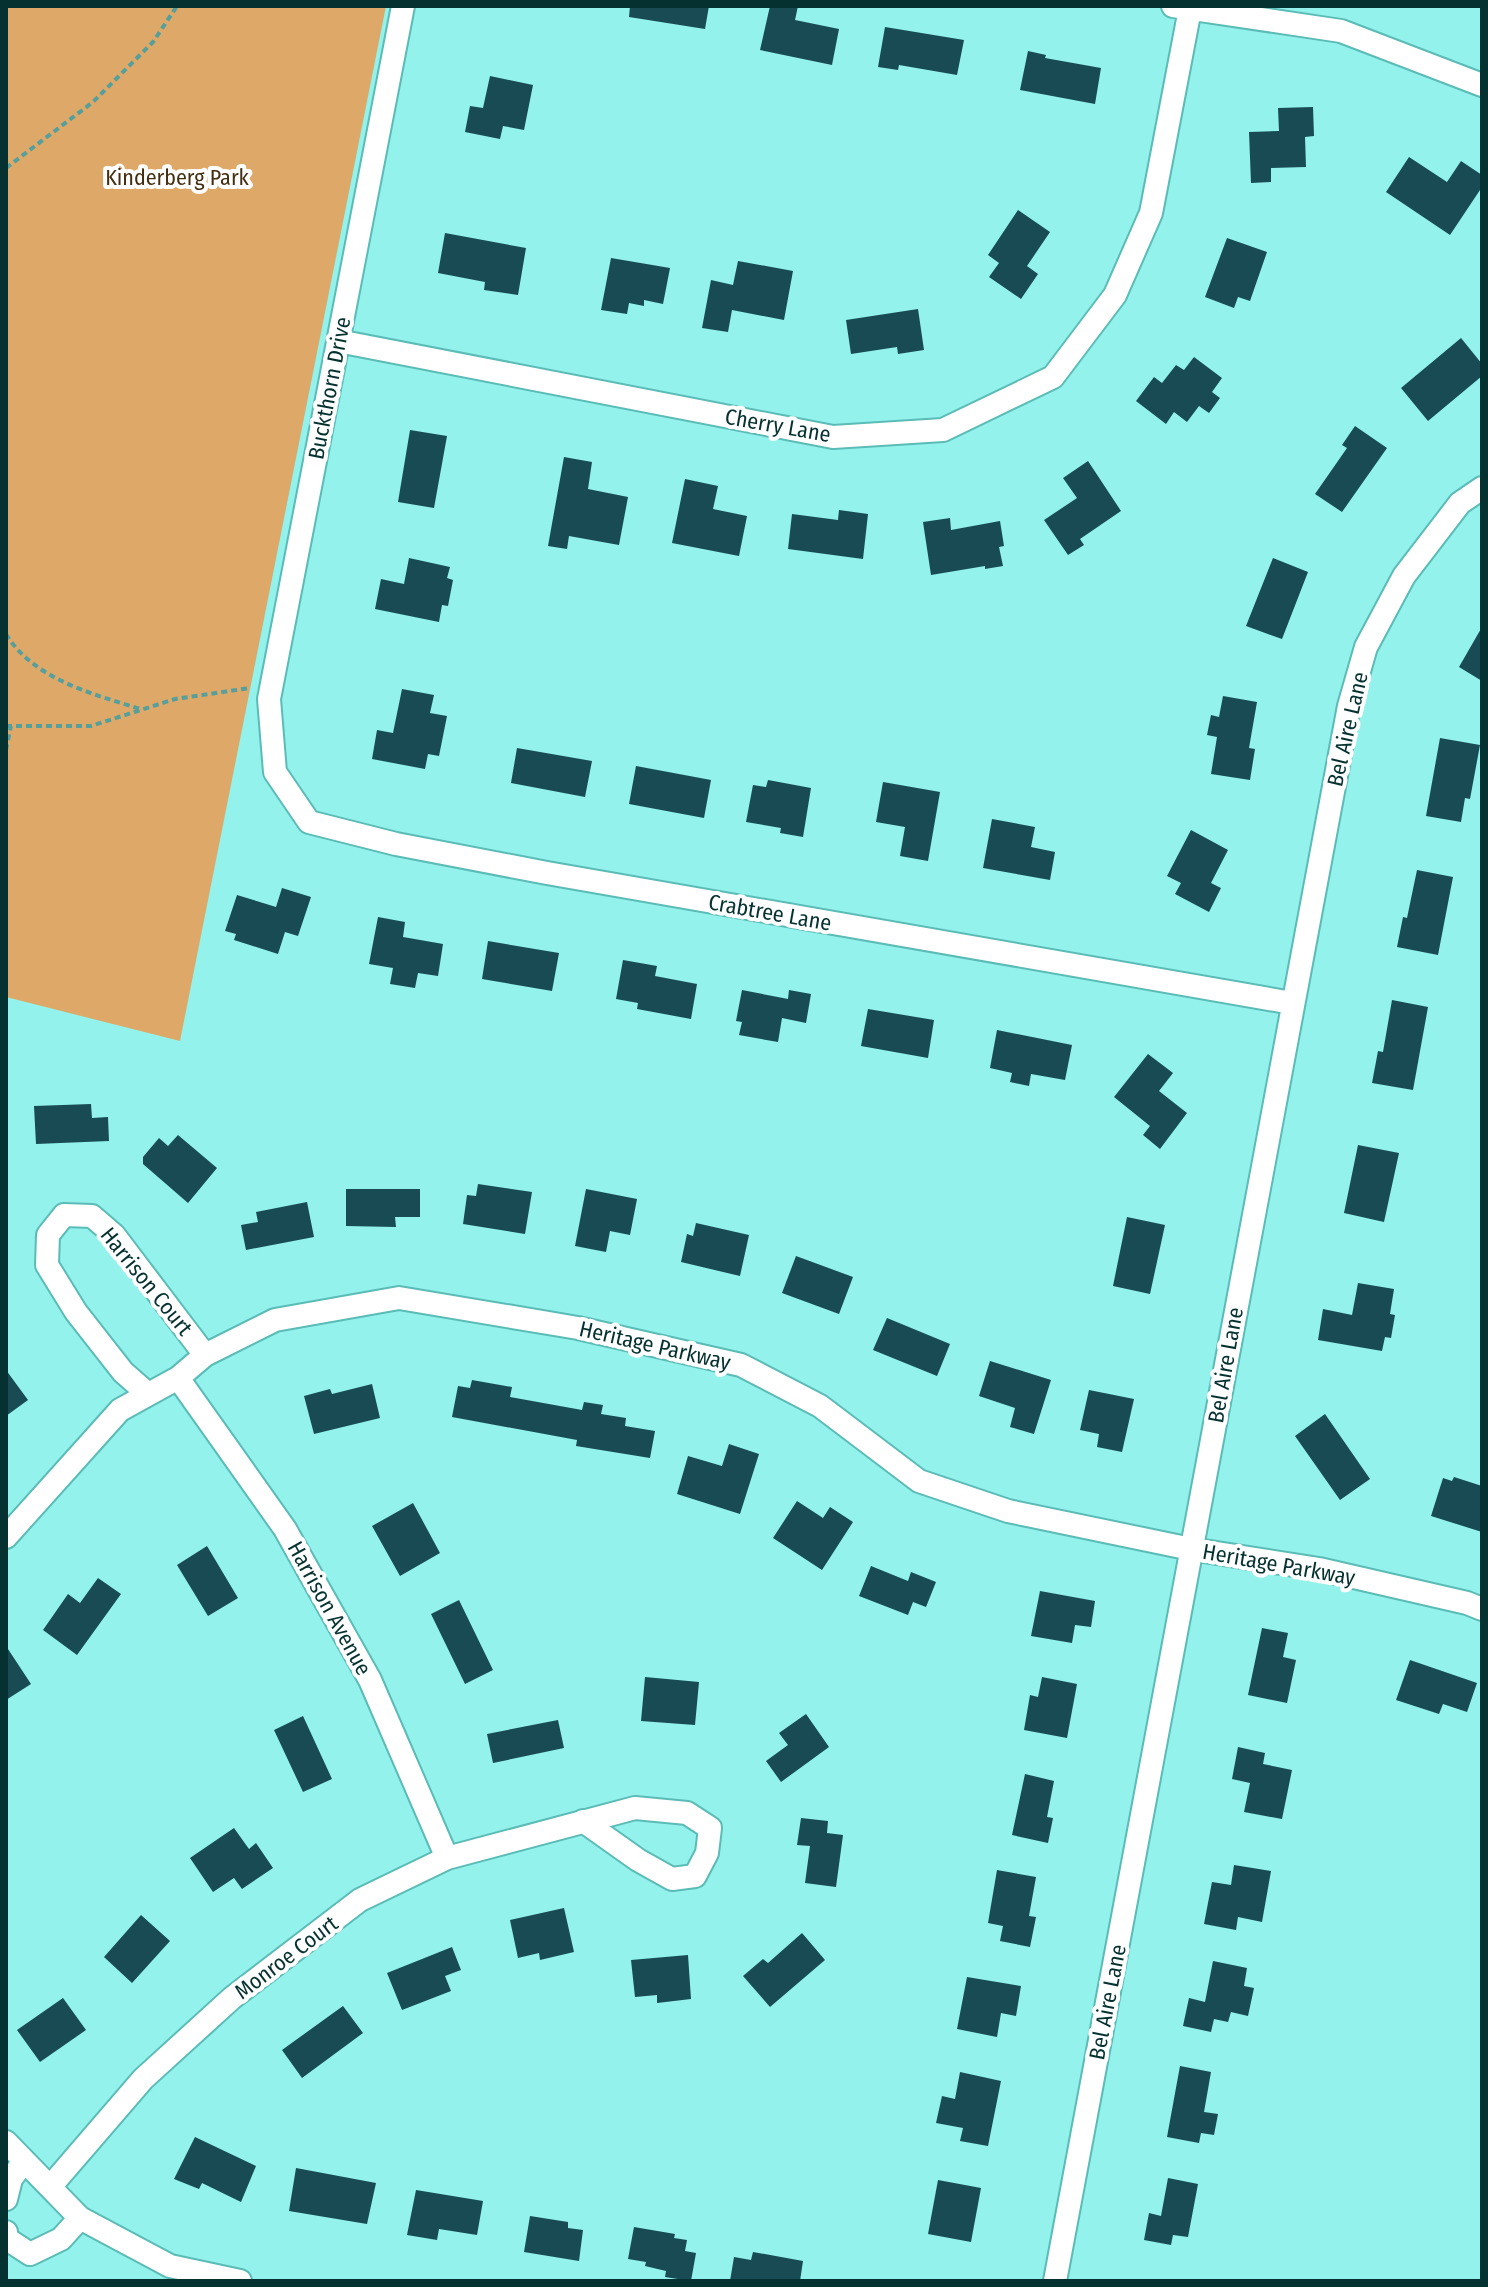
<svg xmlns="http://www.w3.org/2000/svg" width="1488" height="2287" font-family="'Fira Sans Condensed',sans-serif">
	<rect width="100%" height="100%" fill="#93f2ec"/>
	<path fill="#dea968" d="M6,6h380l-206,1035 -174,-44z"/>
	<path fill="#184b53" d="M630,6h79l-4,23 -76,-12z
		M770,6h28l-3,14 44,9 -7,36 -72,-15z
		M885,27l79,13 -7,35 -58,-10 -1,5 -20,-3z
		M1028,51l18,4 -1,3 56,10 -6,36 -75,-14z
		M490,76l43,9 -9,45 -21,-4 -3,13 -35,-7 5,-26 13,2z
		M1313,107l1,29 -9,1 1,30 -35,1v14l-20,1 -2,-51 30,-1 -1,-23z
		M1409,157l38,25 14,-21 21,14v12l-32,48 -64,-43z
		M1018,210l32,22 -23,34 11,8 -17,25 -32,-22 10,-14 -11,-8z
		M445,233l81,15 -8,47 -34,-5 1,-8 -47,-9z
		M1227,238l40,14 -17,49 -12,-4 -4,11 -29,-11z
		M611,258l59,10 -7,36 -19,-4v6l-15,-3 -2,11 -26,-4z
		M738,261l55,10 -9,49 -52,-10 -4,22 -26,-4 9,-48 22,5z
		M918,309l6,41 -26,4 -1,-7 -46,7 -5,-34z
		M1461,338l21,26v12l-54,45 -27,-33z
		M1194,357l28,21 -10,14 8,6 -11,15 -10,-7 -12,16 -13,-10 -8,12 -30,-23 18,-24 8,6 14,-18 8,5z
		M1355,426l32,22 -45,64 -27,-18 32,-46 -5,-3z
		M410,430l37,6 -13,72 -36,-6z
		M564,457l28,5 -4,27 40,8 -9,48 -50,-9 -2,13 -19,-3z
		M1088,461l33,50 -41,28 4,6 -16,10 -24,-35 33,-22 -14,-20z
		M685,479l33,7 -5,23 34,7 -8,40 -67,-13z
		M839,510l29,4 -5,45 -75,-10 4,-35 46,6z
		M950,518l1,12 49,-9 4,25 -5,1 4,19 -18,3v-3l-54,9 -8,-53z
		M409,558l41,9 -3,11 6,2 -5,26 -6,-1 -3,17 -64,-13 6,-30 23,5z
		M1273,558l35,14 -26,67 -36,-13z
		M1482,627v54l-23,-14z
		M402,689l32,6 -4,18 17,3 -8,40 -11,-2 -3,15 -53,-10 5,-29 16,3z
		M1223,696l34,6 -8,46 6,1 -5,31 -39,-6 6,-37 -10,-2 4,-20 8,2z
		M1440,738l40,7 -10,54 -5,-1 -4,24 -35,-6z
		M517,748l75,13 -7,36 -74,-14z
		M636,766l75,14 -7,38 -75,-14z
		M768,780l43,8 -8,49 -23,-4 1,-5 -35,-6 7,-37 13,2z
		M883,782l57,10 -12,69 -28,-5 5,-29 -29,-5z
		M992,819l43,8 -4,20 24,5 -5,28 -67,-12z
		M1191,830l37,20 -17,33 10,5 -12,24 -34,-18 6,-11 -14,-7z
		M1417,870l36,7 -15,78 -41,-8 6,-30 4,1z
		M282,888l29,9 -13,39 -13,-4 -7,22 -44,-14 2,-6 -11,-3 12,-36 39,12z
		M378,917l27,5 -2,15 40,7 -5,32 -20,-3 -3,15 -25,-4 3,-16 -24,-4z
		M488,941l71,12 -7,38 -70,-12z
		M623,960l34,6 -2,10 42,8 -6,35 -54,-10 1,-6 -22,-4z
		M742,990l46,9 1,-9 22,4 -5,29 -24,-5 -4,24 -39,-7 3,-13 -6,-1z
		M1392,1000l36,7 -15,83 -41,-7 6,-32 5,1z
		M868,1009l66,11 -6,38 -67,-12z
		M997,1030l75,15 -7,35 -34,-6 -2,12 -19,-4 2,-9 -22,-5z
		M1148,1054l25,19 -14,18 28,22 -27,36 -17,-14 7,-9 -36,-29z
		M91,1104l1,14 16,-1 1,24 -73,3 -2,-38z
		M178,1135l39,33 -29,35 -45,-39v-7l16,-19 9,8z
		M1358,1145l41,8 -15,69 -40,-9z
		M478,1184l54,8 -7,42 -62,-10 4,-29 9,1z
		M346,1189h74v28h-25l1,10 -50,-1z
		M586,1189l51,10 -7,36 -20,-4 -4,21 -31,-6z
		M307,1202l7,35 -68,13 -5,-25 17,-3 -2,-10z
		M1127,1217l38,8 -15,69 -37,-8z
		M696,1223l53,12 -9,41 -59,-14 6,-28 6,2z
		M796,1256l57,21 -14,37 -57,-21z
		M1358,1283l36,6 -4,25 5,1 -4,23 -6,-1 -3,14 -64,-11 5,-31 29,6z
		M887,1318l63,26 -13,32 -64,-26z
		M990,1361l61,19 -17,54 -24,-7 5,-19 -36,-12z
		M6,1370l22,30 -22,16z
		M472,1380l40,7 -2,10 72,13 2,-8 19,3 -2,9 25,4 -1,8 30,5 -5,27 -74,-12 1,-6 -125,-23 6,-31 12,2z
		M372,1384l8,34 -66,16 -10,-38 26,-7 2,5z
		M1089,1390l45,9 -12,53 -25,-5 2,-13 -19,-4z
		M1325,1414l45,65 -30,21 -45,-64z
		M729,1444l30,10 -19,60 -63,-20 11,-38 34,10z
		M1454,1477l28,9v46l-51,-16 12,-38 9,3z
		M797,1501l26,17 7,-11 23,15 -31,48 -49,-32z
		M413,1503l27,50 -40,23 -28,-50z
		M207,1546l31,52 -30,18 -31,-51z
		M871,1566l37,15 3,-9 25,10 -10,25 -13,-5 -5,13 -49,-19z
		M98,1578l23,16 -44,61 -34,-25 25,-36 12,9z
		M1040,1591l55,10 -4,26 -16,-2 -3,18 -41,-7z
		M459,1600l34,70 -28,14 -34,-70z
		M1262,1628l26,5 -5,24 13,3 -9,43 -39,-8z
		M6,1646l25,38 -25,16z
		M1410,1660l67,23 -10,29 -24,-8 -4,10 -43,-14z
		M645,1677l54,5 -4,43 -54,-4z
		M1042,1677l35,7 -10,54 -43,-8 6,-35 8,2z
		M806,1714l23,33 -48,35 -15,-21 22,-16 -9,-12z
		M303,1716l29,63 -29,13 -29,-62z
		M558,1720l6,28 -71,15 -6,-29z
		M1238,1747l27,6 -2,11 29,6 -10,49 -38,-7 6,-29 -18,-4z
		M1025,1774l29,7 -7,36 6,1 -5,25 -36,-8z
		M801,1818l27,3 -1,12 16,2 -7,52 -31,-4 5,-37 -13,-1z
		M234,1828l15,21 7,-6 17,25 -31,21 -8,-11 -21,14 -23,-34z
		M1234,1865l37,6 -9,51 -24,-5 -2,13 -32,-6 8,-42 19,3z
		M997,1870l39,7 -7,39 7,1 -6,30 -30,-6 3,-15 -15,-3z
		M564,1908l10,44 -34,8 -1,-7 -21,5 -8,-38z
		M141,1915l29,26 -38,42 -28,-26z
		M802,1933l23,27 -55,47 -27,-31 20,-17 5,4z
		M452,1947l9,23 -16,6 6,15 -49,19 -15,-37z
		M688,1955l3,44 -34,4v-8l-22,2 -4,-37z
		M1213,1961l34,7 -3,18 10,2 -6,28 -17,-4 -3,10 -14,-3 -3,13 -28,-6 6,-28 16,4z
		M967,1977l54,9 -5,30 -15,-3 -4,24 -40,-8z
		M63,1998l23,32 -46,32 -23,-32z
		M343,2006l20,27 -61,45 -20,-28z
		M1180,2066l31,6 -7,40 14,2 -4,21 -13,-2 -2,10 -32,-6z
		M960,2072l41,9 -13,65 -28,-5 3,-13 -27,-5 6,-27 13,3z
		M195,2137l61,29 -15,36 -39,-19 -3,6 -25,-10z
		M296,2168l80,15 -9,41 -78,-13z
		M1168,2178l30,6 -10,53 -15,-2 -2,10 -27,-5 5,-27 12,3z
		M938,2180l43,8 -10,54 -43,-8z
		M416,2190l67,11 -6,34 -38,-6 -2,11 -30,-5z
		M530,2216l38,6v6l15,2 -4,31 -55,-9z
		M634,2227l41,7 -1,4 13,2 -2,11 11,2 -5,28 -26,-4 1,-6 -21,-5 1,-4 -18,-3z
		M753,2252l50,9 -3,20h-70l4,-24 17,3z"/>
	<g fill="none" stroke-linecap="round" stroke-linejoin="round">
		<defs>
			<path id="street" d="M403,6l-134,693 6,73 34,50 87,22 151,29 745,130
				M1173,6l168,25 141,54
				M338,341l495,96 110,-7 110,-53 62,-82 36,-82 39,-204
				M178,1378l107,151 85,151 77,178
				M148,1394l-25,-22 -47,-60 -29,-47 1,-30 16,-20 28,1 22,19 91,120
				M6,1537l114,-127 58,-32 27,-23 70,-35 124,-22 179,30 163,37 79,41 99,75 89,30 183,38 128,20 148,34 15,6
				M6,2142l74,76 90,48 70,15
				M50,2187l93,-108 89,-81 128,-98 87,-42 188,-50 52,5 23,15 -3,25 -12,23 -23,3 -34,-19 -55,-39
				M6,2199l5,-20 13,-18
				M6,2232l1,7 23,15 31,-15 19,-21
				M1055,2281l294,-1575 17,-59 38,-71 56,-73 22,-15"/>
		</defs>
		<use href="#street" stroke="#5bbbb6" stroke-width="26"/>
		<path stroke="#569f9b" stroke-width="4" stroke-dasharray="6 4" stroke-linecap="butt" d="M6,168l87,-66 60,-60 24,-36
			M6,634c27,45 87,60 134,75
			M6,726h85l84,-27 75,-11
			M6,750l5,-24"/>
		<use href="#street" stroke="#fff" stroke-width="22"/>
	</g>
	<g text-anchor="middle" stroke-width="8" stroke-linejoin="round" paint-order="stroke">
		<g font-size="22" fill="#442e11" stroke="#fff">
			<text x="177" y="185">Kinderberg Park</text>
		</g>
		<g font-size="22" fill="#053130" stroke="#fff">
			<text transform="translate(329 388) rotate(-79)" y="8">Buckthorn Drive</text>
			<text transform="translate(778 425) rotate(10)" y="8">Cherry Lane</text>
			<text transform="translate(1347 729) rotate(-77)" y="8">Bel Aire Lane</text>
			<text transform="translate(770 912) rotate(10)" y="8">Crabtree Lane</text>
			<text transform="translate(147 1281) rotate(51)" y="8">Harrison Court</text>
			<text transform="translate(655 1345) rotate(13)" y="8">Heritage Parkway</text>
			<text transform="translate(1225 1365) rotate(-80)" y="8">Bel Aire Lane</text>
			<text transform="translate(1279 1564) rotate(10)" y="8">Heritage Parkway</text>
			<text transform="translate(330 1608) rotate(61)" y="8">Harrison Avenue</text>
			<text transform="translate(286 1957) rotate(-37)" y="8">Monroe Court</text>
			<text transform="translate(1107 2002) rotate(-79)" y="8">Bel Aire Lane</text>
		</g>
	</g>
	<rect width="1488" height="2287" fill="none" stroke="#053130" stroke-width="16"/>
</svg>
